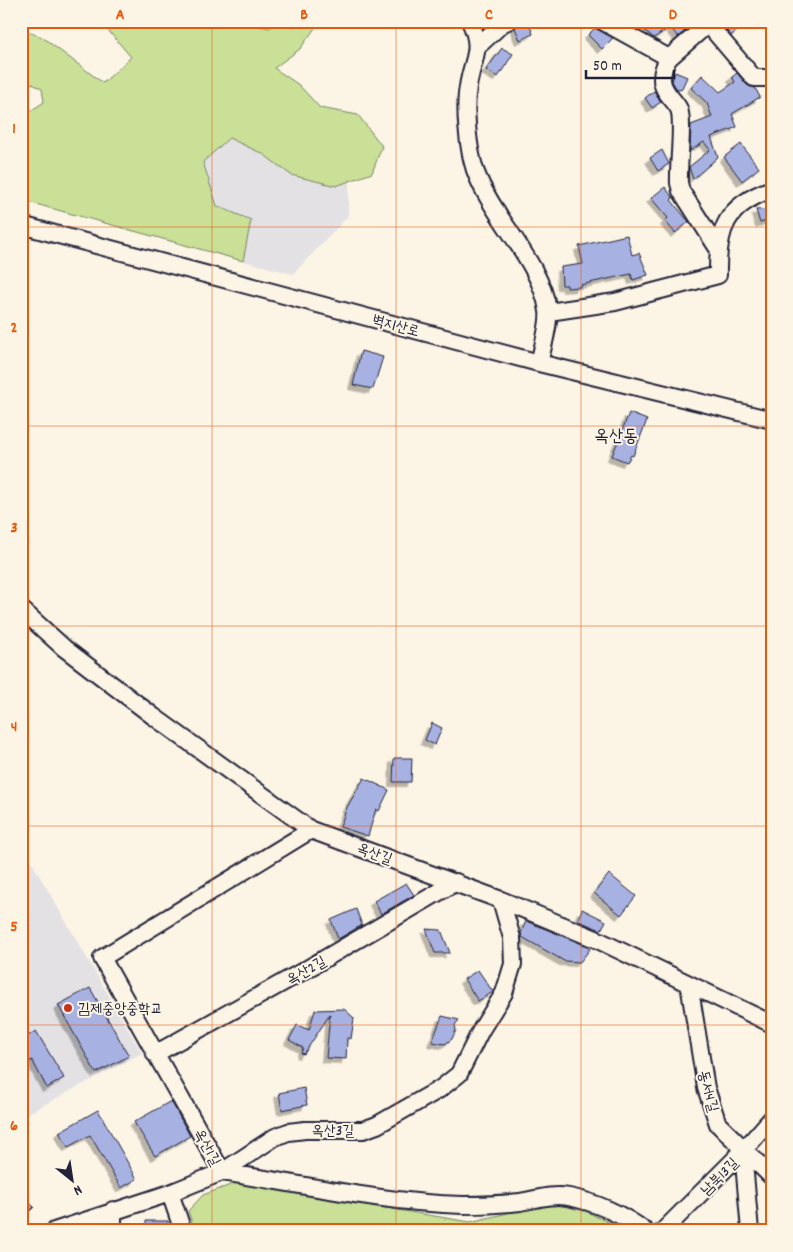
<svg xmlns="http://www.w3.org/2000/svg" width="793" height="1252" font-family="Dekko,'Poor Story',sans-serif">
	<defs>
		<filter id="shadow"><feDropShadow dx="-4.5" dy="4.5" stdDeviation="0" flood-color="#0004"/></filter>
	</defs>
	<rect width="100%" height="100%" fill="#fcf5e5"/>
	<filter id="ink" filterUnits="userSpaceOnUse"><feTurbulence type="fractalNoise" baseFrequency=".02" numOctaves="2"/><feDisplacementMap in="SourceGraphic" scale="10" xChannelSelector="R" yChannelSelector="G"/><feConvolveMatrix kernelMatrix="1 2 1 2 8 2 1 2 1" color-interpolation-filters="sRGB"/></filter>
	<g filter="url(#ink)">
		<path fill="#e3e1e4" d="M230,138l33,16 28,21 45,11 13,-5 -1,35 -55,58 -50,-13 8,-41 -34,-14 -14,-45z
			M28,856l114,197 -121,64v-256z"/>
		<path fill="#c9e096" stroke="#768168" d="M100,21h140l29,7 10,-7h30l6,7 -15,21 -26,19 25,17 21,23 38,7 24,31 -10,27 -36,13 -45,-11 -28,-21 -34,-16 -26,24 14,44 34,14 -8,41 -222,-61v-83l23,-15 -2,-13 -21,-11v-49l21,8 61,46 28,-26z
			M236,1183l234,39 80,-19 35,8 42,20h-432l-7,-20 15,-16z"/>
		<path fill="#a8b2e2" stroke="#22223b" filter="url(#shadow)" d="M528,21l5,13 -13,6 -5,-12 3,-6z
			M656,21h40l-18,16 -8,-10 -16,11 -10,-8z
			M719,21h28l-16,15z
			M595,28l18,10 -11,11 -14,-14z
			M502,48l11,6 -15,23 -12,-7z
			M675,72l12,5 -6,13 -5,-2 -4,-7z
			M737,73l10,12 8,3 5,9 -28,17 5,13 -26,10 7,20 -25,22 -4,-12 21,-17 -6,-8 -14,9 1,-26 21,-8 -5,-14 -16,-15 11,-13 18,17 15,-10 -3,-5z
			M654,91l7,11 -9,6 -7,-10z
			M741,144l18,24 -17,13 -18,-24z
			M662,150l7,14 -11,7 -8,-13z
			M665,187l8,11 -2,2 18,22 -14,11 -10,-12 3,-3 -17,-20z
			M772,209v10l-12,4 -4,-13z
			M627,235l5,20 7,-2 9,22 -15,5 -2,-6 -51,11v2l-13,1v-3h-5l-1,-18 22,-3 -4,-18z
			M361,351l22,6 -10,32 -20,-4z
			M629,413l18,7 -14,36 -2,-1 -4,7 -15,-6z
			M432,723l10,5 -7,17 -10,-5z
			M394,758h18l-1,24h-18z
			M364,778l25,12 -10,21 -3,-2 -8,27 -28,-9 7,-20z
			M609,874l27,22 -15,19 -27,-22z
			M406,883l8,12 -33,19 -7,-13z
			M356,909l6,16 -24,14 -7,-19z
			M582,909l24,12 -5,9 -22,-9 -1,-2z
			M526,921l54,22 10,6 -10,13 -16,-1 -42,-24 -1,-4z
			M426,929l15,1 9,23h-15z
			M478,970l15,22 -15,9 -14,-22z
			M90,988l39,68 -33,17 -38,-68z
			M344,1009l10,9 -3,21 -4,-1 -1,21 -20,-1 4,-44 -26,40 -3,-1 2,-5 -14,-8 8,-15 12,5 6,-20z
			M442,1016l17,4 -4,5 1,5 -4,9 -7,5 -13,-2z
			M36,1031l28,47 -17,10 -15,-28 -11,7v-27z
			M304,1088l3,17 -25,5 -3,-17z
			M171,1101l19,35 -35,20 -21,-34z
			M98,1110l39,69 -16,9 -31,-53 -22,12 -9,-15z
			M21,1195l13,12 -13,12z
			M146,1221h22v10h-22z"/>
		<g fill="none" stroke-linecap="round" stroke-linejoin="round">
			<defs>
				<path id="minor" d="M470,21c14,30 2,37 -2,66 -4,22 0,62 7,83 17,48 66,91 73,141 2,12 -6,39 -9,52
					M602,21l67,37 39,-34 46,54h18
					M478,46l25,-23 5,-2
					M669,58c-4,6 -7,13 -7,21 0,13 12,20 17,30 5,13 -1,56 0,74l2,8 36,56
					M21,225l518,138 233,57
					M549,312l66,-10 103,-27c-1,-46 8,-70 54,-86
					M21,609l43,39 89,68 158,114 190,70 97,40 174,84
					M311,830l-209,128 120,214c78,12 163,31 241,33 19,0 39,-1 57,-3 17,-3 32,-8 49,-5 26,5 55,18 76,34
					M689,984l17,104 12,36 54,53
					M155,1054l152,-85 149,-87
					M743,1151l7,80
					M170,1193l13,38
					M54,1231l116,-38 52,-21 53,-35 13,-5 17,-2h58l14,-5 63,-36 19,-15 22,-44 23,-37 9,-29 -1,-26 -11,-38
					M113,1231v-21
					M663,1231l80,-80 29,-33"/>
			</defs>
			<use href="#minor" stroke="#22223b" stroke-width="20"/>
			<use href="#minor" stroke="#fcf5e5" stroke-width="16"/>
		</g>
	</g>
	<path fill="none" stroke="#e8590c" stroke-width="1" stroke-opacity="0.55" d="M212,21v1210M396,21v1210M581,21v1210M21,227h751M21,426h751M21,626h751M21,826h751M21,1025h751"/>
	<circle fill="#c8321e" stroke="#fcf5e5" stroke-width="2" cx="68" cy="1008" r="5"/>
	<g text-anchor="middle" stroke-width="4" stroke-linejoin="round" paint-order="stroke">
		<g font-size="15" fill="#22223b" stroke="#fcf5e5">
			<text transform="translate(396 325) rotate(15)" y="5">벽지산로</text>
			<text transform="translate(375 853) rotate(20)" y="5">옥산길</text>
			<text transform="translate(306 970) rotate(-30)" y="5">옥산2길</text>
			<text transform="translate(709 1091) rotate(75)" y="5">동서4길</text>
			<text x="333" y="1135">옥산3길</text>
			<text transform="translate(208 1147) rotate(61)" y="5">옥산1길</text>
			<text transform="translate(719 1176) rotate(-45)" y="5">남북13길</text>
		</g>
		<g font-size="15" fill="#22223b" stroke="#fcf5e5" text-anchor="start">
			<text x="78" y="1013">김제중앙중학교</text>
		</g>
		<g font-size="18" fill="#22223b" stroke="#fcf5e5">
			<text x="616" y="441">옥산동</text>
		</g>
	</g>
	<rect width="793" height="1252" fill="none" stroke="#fcf5e5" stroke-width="55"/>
	<g transform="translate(72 1180) rotate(150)" stroke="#fcf5e5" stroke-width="4" paint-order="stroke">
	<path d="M0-4L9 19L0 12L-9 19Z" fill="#22223b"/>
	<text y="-8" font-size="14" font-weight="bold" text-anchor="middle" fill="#22223b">N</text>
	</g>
	<path d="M586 70v8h88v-8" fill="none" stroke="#22223b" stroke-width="2.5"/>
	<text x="593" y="70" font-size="15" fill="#22223b" stroke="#fcf5e5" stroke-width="4" paint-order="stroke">50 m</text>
	<rect x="28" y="28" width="738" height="1196" fill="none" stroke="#e8590c" stroke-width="2"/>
	<g font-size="16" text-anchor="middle" font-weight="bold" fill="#e8590c">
		<text x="120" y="19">A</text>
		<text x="304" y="19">B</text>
		<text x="489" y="19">C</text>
		<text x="673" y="19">D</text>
		<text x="14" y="133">1</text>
		<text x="14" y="332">2</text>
		<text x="14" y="532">3</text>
		<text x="14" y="731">4</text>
		<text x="14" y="931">5</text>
		<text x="14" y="1130">6</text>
	</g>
</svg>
